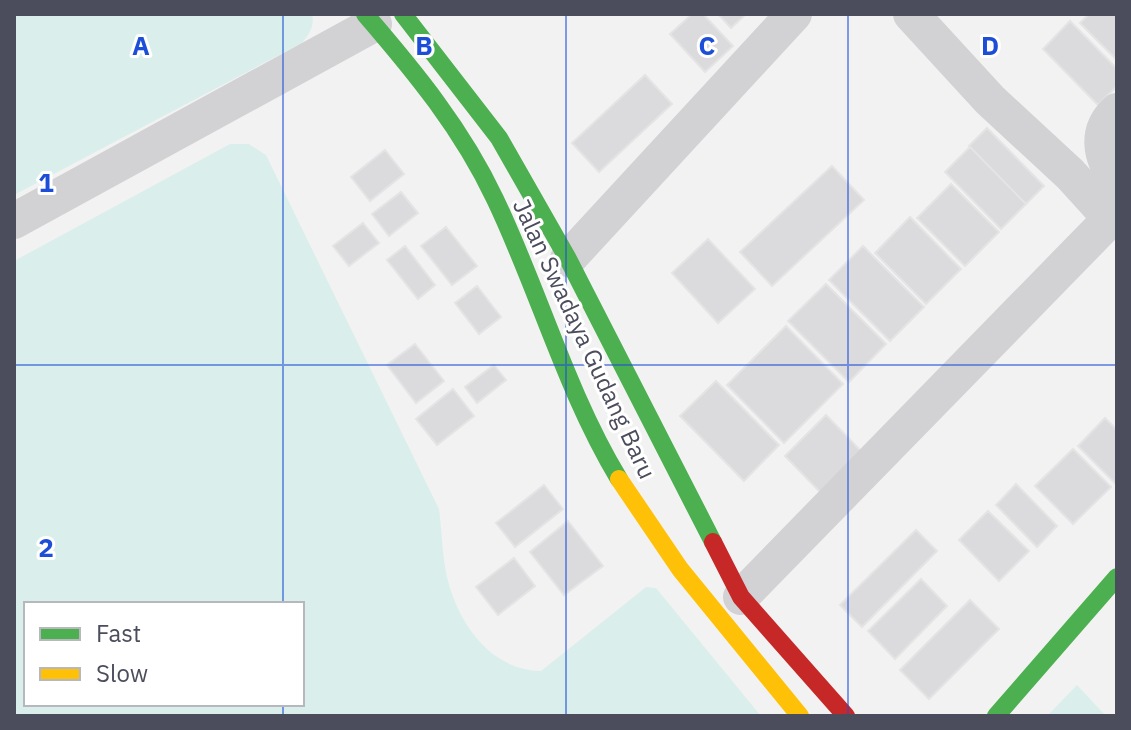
<svg xmlns="http://www.w3.org/2000/svg" width="1131" height="730" font-family="'IBM Plex Sans',sans-serif">
	<rect width="100%" height="100%" fill="#f3f2f2"/>
	<path fill="#daefeb" fill-rule="evenodd" d="M14,14h298c3,12 -3,20 -10,29l-288,152z
		M230,144h19l17,11 173,354c3,22 3,46 8,68 11,46 43,93 94,94l105,-84 10,1 105,128h-747v-455zM26,604h276v100h-276z
		M1077,685l29,31h-59z"/>
	<path fill="#dbdadc" stroke="#e4e4e5" stroke-width="2" d="M692,14h11l30,32 -28,26 -35,-38z
		M718,14h28l-15,14z
		M1089,14h28v46l-37,-37z
		M1070,21l47,48v17l-19,19 -55,-56z
		M645,75l27,29 -73,68 -27,-29z
		M987,128l57,58 -18,18 -57,-58z
		M970,147l56,57 -25,25 -56,-57z
		M385,150l19,24 -34,27 -19,-24z
		M832,166l32,34 -92,86 -32,-34z
		M951,184l48,48 -34,34 -48,-48z
		M401,192l17,21 -29,23 -17,-22z
		M910,217l51,52 -35,35 -51,-51z
		M363,223l16,20 -30,23 -16,-20z
		M446,227l31,39 -25,19 -31,-39z
		M708,239l47,50 -37,34 -46,-50z
		M405,246l30,39 -17,14 -31,-39z
		M863,246l61,61 -34,34 -61,-61z
		M826,284l60,60 -37,38 -61,-61z
		M477,286l24,31 -22,17 -24,-31z
		M786,326l57,58 -59,59 -57,-58z
		M415,344l29,37 -28,22 -29,-38z
		M494,365l12,15 -29,23 -12,-16z
		M716,381l63,64 -35,36 -64,-65z
		M453,389l21,27 -37,29 -21,-26z
		M826,415l39,40 -41,41 -39,-40z
		M1105,418l12,12v55l-39,-39z
		M1073,449l38,38 -38,37 -38,-38z
		M1016,484l41,42 -20,21 -41,-42z
		M544,485l19,24 -48,38 -19,-24z
		M988,511l41,40 -30,30 -40,-41z
		M568,521l35,45 -39,29 -34,-43z
		M916,530l21,21 -75,76 -22,-22z
		M514,558l21,28 -37,29 -22,-28z
		M921,579l26,27 -52,53 -27,-28z
		M970,600l29,29 -70,70 -29,-29z"/>
	<g fill="none" stroke-linecap="round" stroke-linejoin="round">
		<path stroke="#d2d2d5" stroke-width="36" d="M911,14l79,86 80,74 40,44
			M1117,111c-22,20 -17,46 0,69
			M14,221l360,-197
			M568,259l226,-245
			M741,597l376,-385"/>
		<path stroke="#4caf50" stroke-width="18" d="M365,14c50,58 97,115 130,185 44,92 71,192 124,280
			M403,14l96,124 69,121 145,283
			M996,716l121,-139"/>
		<path stroke="#ffc107" stroke-width="18" d="M619,479l61,90 120,147"/>
		<path stroke="#c62828" stroke-width="18" d="M713,542l28,55 105,119"/>
	</g>
	<path fill="none" stroke="#1d4ed8" stroke-width="2" stroke-opacity="0.55" d="M283,14v590M566,14v702M848,14v702M14,365h1103M283,704v12"/>
	<g text-anchor="middle" stroke-width="6" stroke-linejoin="round" paint-order="stroke">
		<g font-size="24" fill="#4b4d5d" stroke="#fff">
			<text transform="translate(584 339) rotate(65)" y="8">Jalan Swadaya Gudang Baru</text>
		</g>
	</g>
	<g font-size="26" text-anchor="middle" font-weight="bold" fill="#1d4ed8" stroke="#fff" stroke-width="6" stroke-linejoin="round" paint-order="stroke">
		<text x="141" y="55">A</text>
		<text x="424" y="55">B</text>
		<text x="707" y="55">C</text>
		<text x="990" y="55">D</text>
		<text x="46" y="192">1</text>
		<text x="46" y="557">2</text>
	</g>
	<rect width="1131" height="730" fill="none" stroke="#4b4d5d" stroke-width="32"/>
	<rect x="24" y="602" width="280" height="104" fill="#ffffff" stroke="#b7b8be" stroke-width="2"/>
	<rect x="40" y="628" width="40" height="12" fill="#4caf50" stroke="#b7b8be" stroke-width="2"/>
	<text x="96" y="642" font-size="24" fill="#4b4d5d">Fast</text>
	<rect x="40" y="668" width="40" height="12" fill="#ffc107" stroke="#b7b8be" stroke-width="2"/>
	<text x="96" y="682" font-size="24" fill="#4b4d5d">Slow</text>
</svg>
